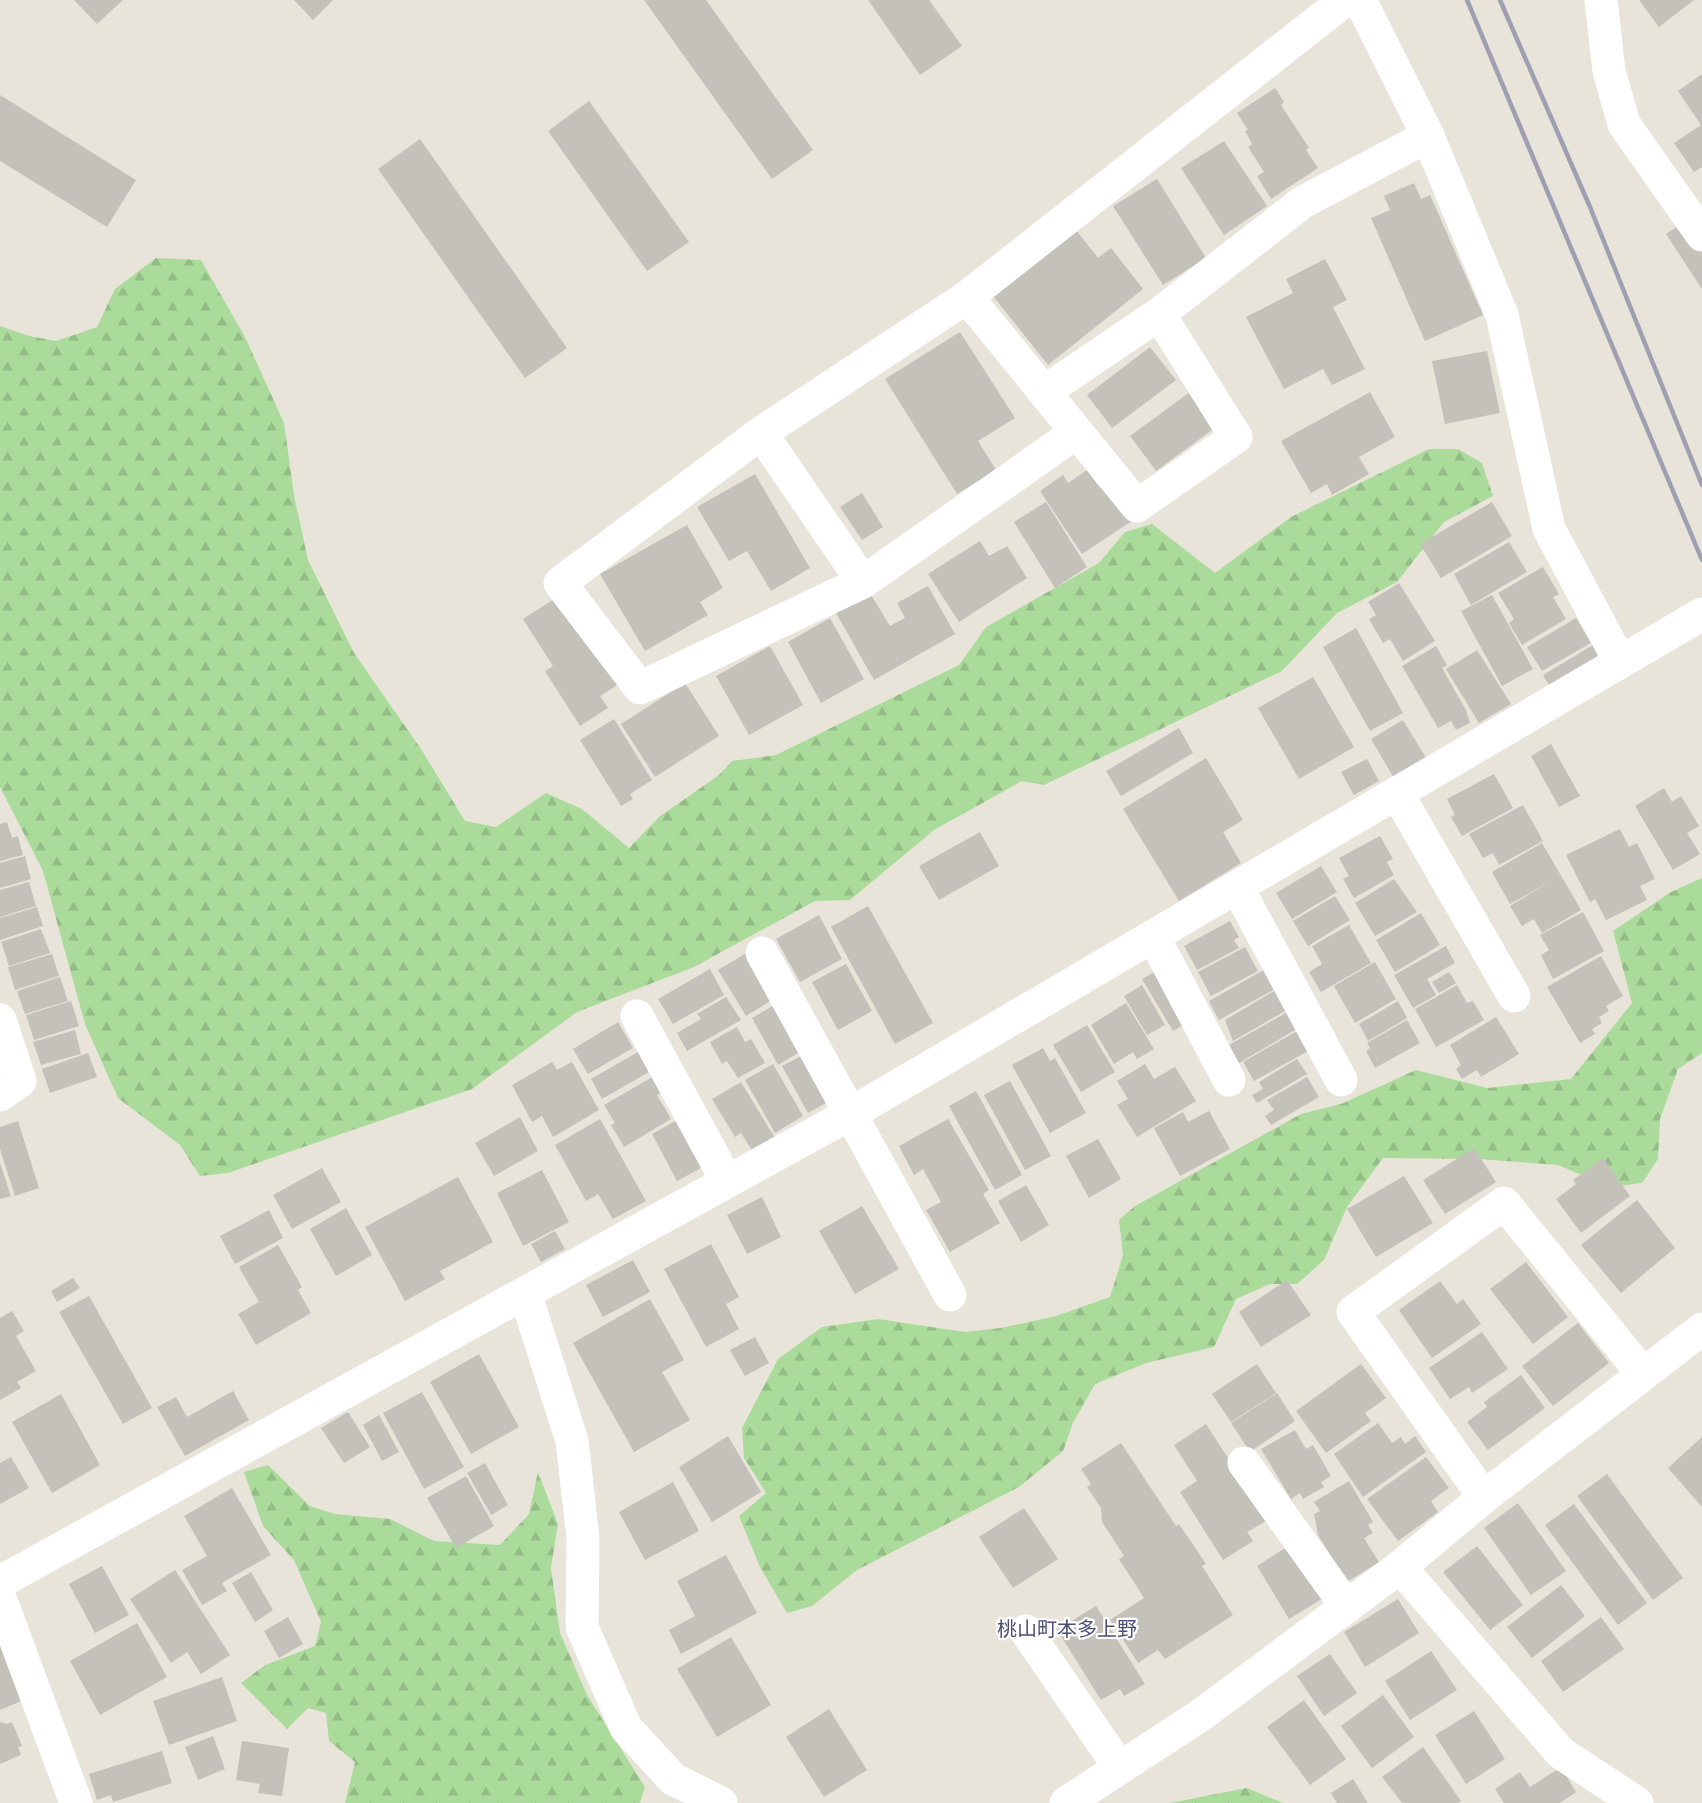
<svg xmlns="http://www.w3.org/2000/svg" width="1702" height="1803" font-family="Poppins,'Noto Sans JP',sans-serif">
	<defs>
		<pattern id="forest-firs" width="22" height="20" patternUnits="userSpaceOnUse" patternTransform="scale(1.5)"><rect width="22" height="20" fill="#abdb9b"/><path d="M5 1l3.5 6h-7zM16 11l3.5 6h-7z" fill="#93bc86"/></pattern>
	</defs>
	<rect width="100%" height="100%" fill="#e9e4da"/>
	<path fill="url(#forest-firs)" d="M156,258l45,2 44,77 39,86 10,72 14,65 46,93 67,96 44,72 31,6 50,-34 36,16 47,39 30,-31 60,-42 13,-14 44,-6 183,-90 27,-38 113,-64 26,-31 27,-8 63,49 76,-56 138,-68h29l24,14 11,33 -49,26 -47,60 -60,31 -55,58 -238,114 -22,-4 -88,49 -84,70 -35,1 -121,66 -117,45 -105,77 -244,84 -28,3 -20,-31 -62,-47 -33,-74 -42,-153 -43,-84v-461l29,10 27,5 41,-14 18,-38z
		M1702,878v175l-24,16 -18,50 -2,40 -16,24 -32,4 -52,-22 -80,-6 -95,-1 -36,49 -23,53 -27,24h-27l-34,15 -22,48 -68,16 -51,21 -22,39 -10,28 -44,36 -162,83 -45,36 -25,7 -27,-46 -21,-51 27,-23 -22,-35 -2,-30 36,-69 44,-32 56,-8 87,13 36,-4 55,-12 54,-19 13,-42 -4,-35 16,-14 166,-92 40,-10 75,-34 71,18 84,-9 61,-76 -19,-72 58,-39z
		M268,1465l42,41 25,8 55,5 44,22 66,4 29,-31 9,-42 20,52 -7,44 9,65 27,62 58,92 -5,16h-295l10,-41 -26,-21 -3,-28 -18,-5 -21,21 -46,-46 24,-18 50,-19 6,-24 -27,-62 -31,-34 -19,-54z
		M1247,1788l36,15h-113z"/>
	<path fill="#c4c0ba" d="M74,0h49l-26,24z
		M294,0h39l-20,20z
		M644,0h62l107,150 -41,29z
		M868,0h61l33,46 -42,29z
		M1639,0h55l-35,27z
		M1702,74v93l-8,5 -20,-29 27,-18 -23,-34z
		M1275,88l9,14 -3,3 28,43 -3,2 12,18 -47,31 -14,-23 7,-4 -16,-25 4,-3 -7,-13 3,-1 -11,-17z
		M0,95l136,85 -29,47 -107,-66z
		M589,101l100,141 -42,29 -99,-140z
		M420,139l147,209 -42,30 -147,-209z
		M1224,141l43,65 -43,29 -43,-67z
		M1157,179l49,79 -43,27 -50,-79z
		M1414,183l7,16 9,-4 53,120 -58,26 -54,-123 19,-8 -6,-14z
		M1684,222l18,28v39l-36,-55z
		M1076,230l22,28 13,-10 32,41 -95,76 -55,-69z
		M1325,259l22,41 -14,7 32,62 -33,16 -9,-16 -39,20 -38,-72 47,-24 -7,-14z
		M960,332l55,86 -37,23 18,29 -39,24 -72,-115z
		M1150,347l26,33 -64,48 -25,-33z
		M1487,351l13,62 -55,11 -13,-63z
		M1190,392l26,35 -60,44 -26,-35z
		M1370,392l25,45 -36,20 10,17 -37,21 -5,-11 -16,9 -30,-52z
		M1087,470l13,18 7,-5 25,38 -50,33 -42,-63 23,-16 5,8z
		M755,474l55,94 -39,23 -24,-40 -18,10 -32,-54z
		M862,493l21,34 -21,13 -22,-33z
		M1046,502l41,65 -32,21 -41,-66z
		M1492,502l20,34 -71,42 -21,-34z
		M687,525l36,63 -23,14 8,13 -63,36 -45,-77z
		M980,541l9,15 18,-10 20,32 -68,44 -31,-48z
		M1509,542l18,30 -56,33 -17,-31z
		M1543,567l16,27 -6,3 13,22 -44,26 -13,-22 5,-4 -16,-26z
		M1399,583l36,58 -32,20 -13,-22 -7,4 -14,-24 7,-4 -8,-13z
		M928,586l27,48 -81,46 -38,-67 34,-20 20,33 15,-8 -8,-15z
		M562,594l60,88 -22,14 8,12 -28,18 -35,-55 8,-5 -30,-47z
		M1492,595l41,74 -31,17 -41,-75z
		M830,618l34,61 -43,24 -33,-61z
		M1576,618l15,25 -49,28 -15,-24z
		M1356,628l47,85 -33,18 -47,-84z
		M1593,645l11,20 -49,30 -12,-20z
		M770,646l33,59 -54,30 -33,-59z
		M1436,646l11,19 -5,3 24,42 4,13 -14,7 -5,-9 -13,7 -36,-62z
		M1477,650l34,54 -32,19 -33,-54z
		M1313,677l41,70 -55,32 -41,-71z
		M685,683l34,53 -64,41 -34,-53z
		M614,719l38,61 -22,14 3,5 -12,7 -41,-66z
		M1403,720l25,41 -33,19 -24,-41z
		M1179,728l14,25 -72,43 -15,-25z
		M1551,744l29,52 -21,11 -28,-51z
		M1206,758l37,62 -20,12 18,31 -62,38 -56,-92z
		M1367,759l12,22 -25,14 -13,-23z
		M1494,774l19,34 -51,28 -11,-19 4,-2 -8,-16z
		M1664,788l8,14 9,-6 18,30 -12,7 13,21 -27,16 -38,-64z
		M1523,805l20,36 -44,24 -6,-12 -10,5 -14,-24z
		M7,822l5,16 6,-2 5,19 -23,6v-37z
		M1620,829l9,18 8,-4 18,36 -15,7 7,14 -41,20 -11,-21 -5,3 -24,-47z
		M980,832l19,34 -60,34 -20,-34z
		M1380,836l13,23 -6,3 7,13 -40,23 -11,-19 6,-3 -10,-18z
		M1542,843l39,67 -39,23 -8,-14 -12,7 -12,-20 41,-25 -41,23 -18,-32z
		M25,856l6,23 -31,9v-25z
		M1321,866l16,26 -45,27 -16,-26z
		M1394,879l23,33 -42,24 -20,-33z
		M29,882l7,24 -36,11v-27z
		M1335,896l15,24 -42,26 -15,-25z
		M868,906l65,117 -38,21 -64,-117z
		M37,907l6,19 -43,14v-22z
		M1583,912l21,39 -51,28 -12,-24 8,-5 -9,-15z
		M1421,913l19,32 -45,27 -19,-32z
		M819,915l23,44 -42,23 -24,-43z
		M1230,921l9,16 -5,3 5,8 -42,22 -13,-24z
		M1349,925l22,38 -50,29 -12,-20 13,-8 -10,-18z
		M41,929l9,24 -41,13 -8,-24z
		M1446,946l9,17 -28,16 9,16 -23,13 -19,-33z
		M1245,947l13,24 -47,25 -13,-24z
		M753,949l27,46 -34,21 -28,-46z
		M52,954l7,22 -44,14 -7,-23z
		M1601,956l22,40 -17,10 3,5 -10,6 3,6 -10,6 3,5 -15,9 -33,-56z
		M1375,962l21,37 -41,24 -21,-37z
		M846,964l26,47 -34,19 -26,-48z
		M1269,967l11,19 -61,34 -10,-19z
		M710,969l14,26 -51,29 -15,-25z
		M1158,970l31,52 -16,9 -31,-52z
		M1449,972l7,11 -17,10 -7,-11z
		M60,977l8,24 -43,13 -8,-23z
		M1142,985l23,40 -18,10 -23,-39z
		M1457,985l10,18 6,-2 11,19 -48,27 -21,-38z
		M1281,987l11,20 -59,34 -8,-21z
		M726,997l15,23 -54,31 -10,-18 24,-14 -4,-5z
		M71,1001l8,25 -45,14 -8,-25z
		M781,1001l27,46 -30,18 -26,-47z
		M1398,1001l9,17 -39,23 -9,-17z
		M1126,1003l28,46 -17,10 -4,-7 -19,12 -23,-39z
		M1291,1010l9,17 -61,36 -10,-18z
		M1496,1017l23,37 -38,23 -4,-7 -15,9 -6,-10 5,-4 -11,-20z
		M1407,1020l13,23 -45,25 -9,-17 4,-3 -3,-5z
		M618,1022l15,26 -45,26 -15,-25z
		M1087,1025l28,47 -34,20 -28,-47z
		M737,1027l8,15 6,-3 14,24 -27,15 -11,-17 -5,3 -12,-22z
		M75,1030l6,24 -40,11 -8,-23z
		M1297,1031l11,20 -54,30 -11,-19z
		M1043,1048l7,13 5,-3 31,55 -36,20 -38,-68z
		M638,1052l11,20 -47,27 -11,-20z
		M809,1052l26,46 -27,15 -26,-47z
		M88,1053l9,24 -47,16 -8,-24z
		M1297,1059l10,15 -50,29 -5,-8 11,-6 -4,-7z
		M552,1062l5,8 15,-8 27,48 -46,27 -11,-21 -10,6 -20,-37z
		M773,1064l30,52 -28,17 -30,-53z
		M1145,1064l9,15 21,-12 21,34 -59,36 -20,-32 11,-6 -11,-18z
		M654,1076l9,16 -6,3 14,24 -47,28 -13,-22 4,-2 -11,-18z
		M1307,1077l12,20 -48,28 -6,-9 9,-6 -7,-10z
		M1010,1081l41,75 -26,14 -41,-75z
		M741,1082l34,56 -22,14 -12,-19 -6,4 -23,-38z
		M976,1091l46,84 -27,15 -46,-84z
		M1209,1111l21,38 -50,27 -26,-48 29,-16 5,10z
		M684,1116l26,47 -33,18 -25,-47z
		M520,1117l18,34 -44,25 -19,-33z
		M600,1119l46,82 -33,18 -15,-25 -12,7 -31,-56z
		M948,1119l41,71 -6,4 17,29 -50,29 -24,-42 15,-8 -18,-33 -9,6 -15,-29z
		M18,1121l21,67 -24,8 -15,-47v-22z
		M1098,1139l23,40 -32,19 -23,-42z
		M1474,1148l22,34 -51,32 -22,-34z
		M1603,1158l27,38 -49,37 -25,-34 20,-15 -3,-4z
		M0,1163l11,33 -11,3z
		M322,1168l19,34 -49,27 -19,-34z
		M542,1170l27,52 -46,24 -26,-53z
		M1404,1176l29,47 -57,34 -29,-48z
		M458,1177l35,65 -53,29 5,8 -40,22 -40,-74z
		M1026,1185l23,40 -28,17 -23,-41z
		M762,1197l19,40 -34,17 -20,-39z
		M1637,1200l38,48 -54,45 -40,-48z
		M862,1206l37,63 -44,25 -36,-63z
		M346,1208l26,47 -36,21 -26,-47z
		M269,1210l14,28 -48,26 -15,-28z
		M555,1231l10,18 -24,13 -10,-18z
		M711,1244l28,53 -13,7 13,25 -33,18 -42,-78z
		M278,1245l24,42 -4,3 13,23 -55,32 -18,-31 21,-12 -20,-35z
		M633,1260l17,32 -47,25 -17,-32z
		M1526,1262l42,55 -35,27 -43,-55z
		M73,1278l7,10 -23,14 -6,-11z
		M1287,1280l24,35 -50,32 -22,-35z
		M1440,1281l17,23 6,-5 18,25 -49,34 -33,-48z
		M89,1296l63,112 -29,16 -64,-112z
		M650,1299l34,61 -22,12 28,48 -56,32 -61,-109z
		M12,1311l12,20 -8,5 20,35 -19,11 4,6 -21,12v-82z
		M1578,1323l31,40 -56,43 -31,-40z
		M1482,1332l26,37 -36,24 -3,-6 -19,12 -21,-31z
		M755,1337l14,26 -24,13 -15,-26z
		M479,1354l40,73 -48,27 -41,-72z
		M1257,1364l19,29 -45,29 -19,-28z
		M1361,1364l25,34 -21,15 6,8 -45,32 -30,-42z
		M1521,1375l24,33 -57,42 -21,-28 20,-15 -3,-5z
		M233,1391l16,29 -64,36 -28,-49 19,-10 11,20z
		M422,1392l42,75 -40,22 -41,-76z
		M1277,1393l18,28 -45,31 -19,-29z
		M61,1394l39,71 -48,28 -40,-71z
		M348,1412l22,35 -26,16 -23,-35z
		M379,1415l20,37 -17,9 -19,-36z
		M1378,1423l14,20 9,-6 4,7 10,-8 11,16 -63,45 -29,-43z
		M1206,1424l62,96 -21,12 6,9 -30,19 -43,-68 17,-11 -23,-36z
		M1295,1430l11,19 7,-4 18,31 -10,6 3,5 -21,12 -3,-6 -9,6 -30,-50z
		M728,1436l33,56 -49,30 -33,-55z
		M1702,1437v70l-34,-39z
		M1121,1443l55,83 3,-2 27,40 -4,2 31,49 -68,44 -7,-9 -20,13 -28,-43 34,-22 -25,-39 5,-3 -22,-34 -1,-14 -14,-21 4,-3 -10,-15z
		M11,1457l18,31 -29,16v-41z
		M1426,1457l23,31 -18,13 7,11 -40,29 -31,-42z
		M485,1463l23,42 -17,10 -24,-42z
		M1607,1474l76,104 -30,22 -76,-104z
		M466,1476l28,50 -38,22 -29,-50z
		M1349,1481l24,41 -5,3 5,8 -9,5 15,24 -32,20 -29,-47 -4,-21 6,-3 -6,-9z
		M673,1482l26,49 -54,29 -26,-48z
		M232,1488l39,67 -49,28 5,8 -25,14 -20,-35 25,-14 -23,-40z
		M1518,1503l48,68 -35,24 -47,-67z
		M1574,1504l73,99 -29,22 -73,-100z
		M1024,1508l34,51 -45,29 -34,-51z
		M1292,1544l33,53 -36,22 -32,-53z
		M1477,1546l46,59 -33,25 -47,-58z
		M726,1555l31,58 -76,41 -12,-24 26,-14 -18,-35z
		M102,1566l27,49 -34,18 -26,-49z
		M175,1570l55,85 -29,19 -14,-22 -16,11 -41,-64z
		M251,1572l22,38 -18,12 -23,-39z
		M1561,1585l24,31 -53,42 -25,-31z
		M1398,1599l21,34 -54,34 -21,-35z
		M1096,1606l49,78 -21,12 -4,-7 -19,11 -44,-70z
		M288,1617l15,27 -24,14 -15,-27z
		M1601,1617l23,32 -61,43 -22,-31z
		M137,1623l30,54 -67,38 -30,-54z
		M0,1628l36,67 -36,15z
		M731,1637l40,68 -54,32 -40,-68z
		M1431,1651l26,39 -47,30 -25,-39z
		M1330,1654l27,39 -33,23 -27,-40z
		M222,1677l15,44 -68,24 -16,-44z
		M1383,1695l31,42 -42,31 -31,-42z
		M1304,1700l42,59 -36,26 -43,-58z
		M829,1709l38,61 -43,27 -38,-60z
		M1474,1711l31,48 -39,25 -31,-49z
		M0,1722l6,2 6,-2 10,24 -4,1 3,8 -21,9z
		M213,1736l12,33 -27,11 -13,-33z
		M242,1741l47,7 -7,48 -24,-3 2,-9 -24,-4z
		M1423,1747l38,54 -3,2h-56l-20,-26z
		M162,1751l10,32 -59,19 -2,-7 -14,5 -8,-26z
		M1561,1767l15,25 -16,11h-56l-9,-14 25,-17 10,15z
		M1353,1779l15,24h-31l-6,-10z"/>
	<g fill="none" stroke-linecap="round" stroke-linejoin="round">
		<path stroke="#fff" stroke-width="33" d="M1360,0l68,136 74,179 47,214 71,133
			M1601,0l8,71 15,53 78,111
			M967,297l170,209 99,-69 -77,-123
			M1044,392l115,-78 144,-112 125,-66
			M1077,432l-214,150 -223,106 -80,-105 201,-150 206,-136 378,-297
			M761,433l102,149
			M1397,793l117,203
			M1237,887l104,193
			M1153,936l76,144
			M762,953l188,342
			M637,1016l90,165
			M0,1020l20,61 -20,14
			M525,1293l47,148 11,97 -1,89 44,101 47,51 48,24
			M1244,1463l103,144
			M1484,1497l-131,-185 151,-109 139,171
			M1400,1567l161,186 76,50
			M0,1582l850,-468 852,-500
			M0,1598l76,205
			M1026,1631l94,137
			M1066,1803l135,-88 199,-148 84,-70 218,-168"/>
		<path stroke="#9e9fb0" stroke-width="4.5" d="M1467,0l235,560
			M1500,0l90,207 112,278"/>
	</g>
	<g text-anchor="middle" stroke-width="4.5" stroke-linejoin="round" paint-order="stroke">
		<g font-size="20" fill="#4c5074" stroke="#fff">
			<text x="1067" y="1636">桃山町本多上野</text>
		</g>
	</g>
</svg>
